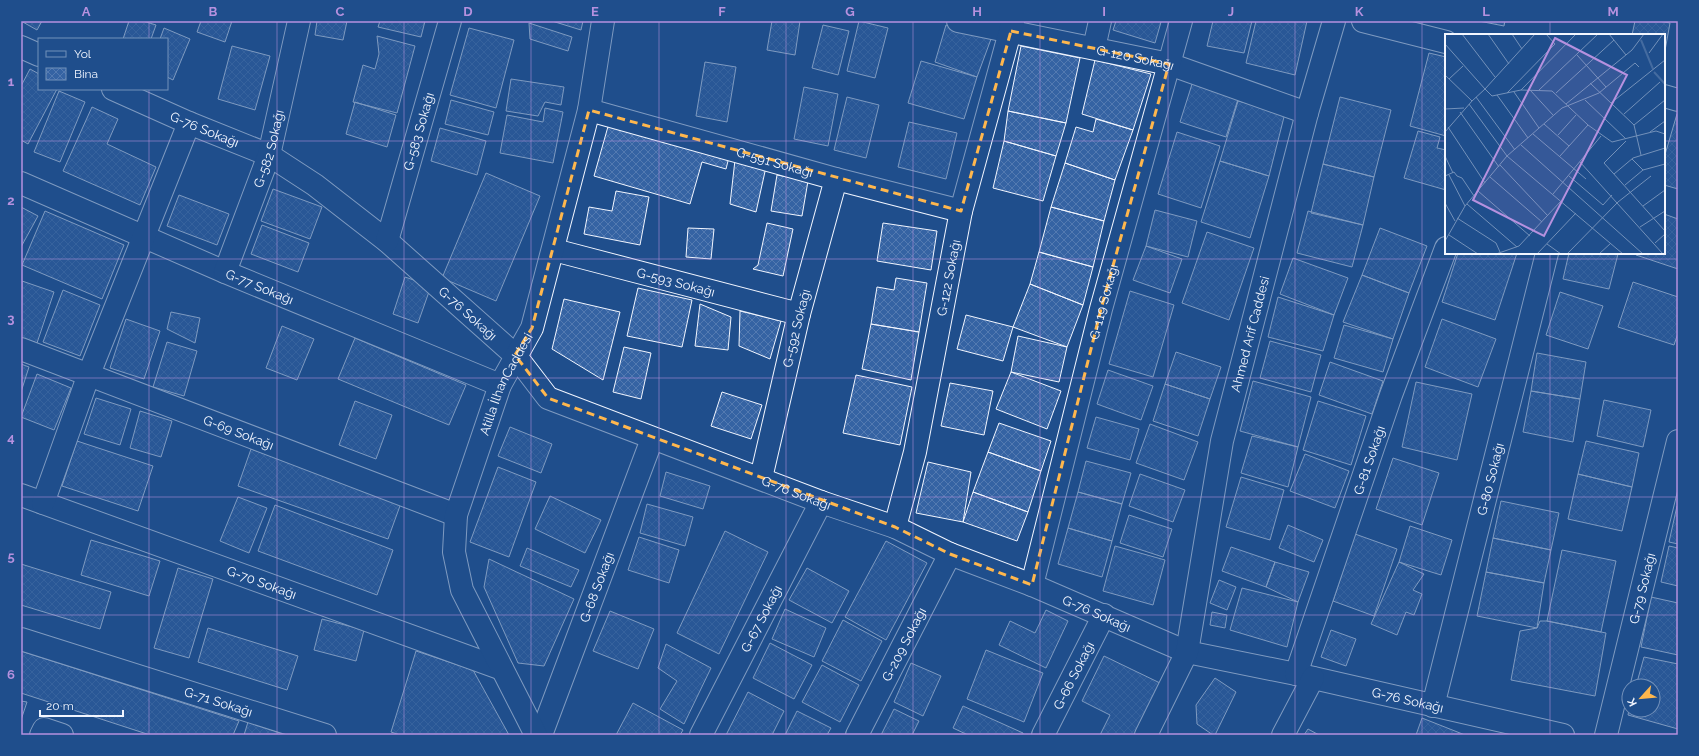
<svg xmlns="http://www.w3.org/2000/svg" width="1699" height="756" font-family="Raleway,sans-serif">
	<defs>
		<pattern id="building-cross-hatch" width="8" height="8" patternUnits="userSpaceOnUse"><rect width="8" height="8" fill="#3563a3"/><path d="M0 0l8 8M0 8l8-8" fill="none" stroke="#537ab1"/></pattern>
	</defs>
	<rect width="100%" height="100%" fill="#1f4e8c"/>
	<path fill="url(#building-cross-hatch)" stroke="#f2f6ff" d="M21,21h21l-5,9z
		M129,21h14l13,4 -5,14h-28z
		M201,21h31l-7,21 -28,-10z
		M317,21h30l-4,19 -28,-5z
		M380,21h45l-4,16 -43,-10z
		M552,21h31l-2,9z
		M772,21h28l-5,34 -28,-5z
		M859,21l29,7 -13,50 -28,-7z
		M1116,21h43l2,1 -6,21 -42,-13z
		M1213,21h39l-8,32 -37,-7z
		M1256,21h51l-12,54 -49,-12z
		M1479,21h26l-1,5z
		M1635,21h24l11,2 -6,33v-21h-32z
		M529,23l43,14 -4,14 -38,-12z
		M823,25l26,6 -11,44 -26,-7z
		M946,25l45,14 -14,38 -42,-15z
		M164,28l26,11 -17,41 -6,-3v-38h-7z
		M469,28l45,12 -18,68 -46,-13z
		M377,36l38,10 -18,67 -44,-11 10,-37 12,4 4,-15z
		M232,46l38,10 -15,54 -37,-11z
		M1021,46l59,12 -14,65 -58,-12z
		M1429,53l17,4v79l-36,-10z
		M1095,60l56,14 -18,56 -51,-16z
		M921,61l56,16 -13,42 -56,-16z
		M705,62l31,5 -9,55 -31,-6z
		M30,69l9,5v15h18l-29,55 -7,-4v-54z
		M511,79l53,8 -3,18 -16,-3 -7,14 -32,-5z
		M1193,81l46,15 -13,41 -46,-15z
		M804,87l34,7 -10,52 -34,-7z
		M59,91l26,11 -25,60 -26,-10z
		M847,97l32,8 -13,53 -32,-8z
		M1340,97l51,13 -17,67 -51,-13z
		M451,100l43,12 -6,23 -43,-11z
		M1238,101l47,12 -16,63 -49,-15z
		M355,102l41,13 -9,32 -41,-13z
		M92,107l26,12 -11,25 49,23 -16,38 -77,-34z
		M545,108l18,4 -10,51 -53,-10 7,-38 36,7z
		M1008,111l58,12 -10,33 -52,-15z
		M1677,114h1v75l-14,-4v-27z
		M1096,119l37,11 -18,50 -50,-17 11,-36 17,5z
		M909,122l48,11 -11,46 -48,-12z
		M609,123l120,34 -3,12 -24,-7 -12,42 -96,-28z
		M440,128l46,13 -9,34 -46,-14z
		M1418,131l22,6 -3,11 9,2v40l-42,-12z
		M1177,132l43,14 -19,62 -43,-14z
		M1004,141l52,15 -13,45 -50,-13z
		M735,160l31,7 -10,45 -26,-8z
		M1220,161l49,15 -19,62 -49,-16z
		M1065,163l50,17 -11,41 -53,-14z
		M1323,164l51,13 -11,48 -52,-12z
		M486,173l54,23 -44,105 -54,-23z
		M777,175l31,6 -6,35 -31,-5z
		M273,189l49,18 -12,32 -49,-18z
		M616,191l33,6 -9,48 -56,-11 5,-27 23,4z
		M179,195l50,19 -12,31 -50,-19z
		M21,207l17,9 -17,31z
		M1051,207l53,14 -11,46 -54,-15z
		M1155,210l42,11 -9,36 -42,-11z
		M45,211l79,34 -22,54 -80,-34z
		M1308,211l55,14 -11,42 -55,-14z
		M1664,214l14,5v50l-42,-14 1,-2h27z
		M767,223l26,6 -10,47 -30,-7 5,-4z
		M883,223l54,8 -6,39 -54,-9z
		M262,225l47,18 -11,29 -47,-18z
		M688,228l26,1 -3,30 -25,-2z
		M1380,228l47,18 -18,47 -47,-18z
		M1207,232l47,16 -25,72 -47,-17z
		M1146,246l36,13 -12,34 -37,-13z
		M1039,252l54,15 -10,38 -53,-21z
		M1458,253h59l-22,67 -53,-18z
		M1569,253l49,1 -9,35 -46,-10z
		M1293,258l55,20 -14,37 -54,-21z
		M1362,275l47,18 -16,46 -50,-17z
		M405,277l26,9 -13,37 -25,-9z
		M896,278l31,5 -8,49 -48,-8 6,-37 17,3z
		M22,281l32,11 -17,51 -16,-5z
		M1633,282l45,15v36l-4,12 -56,-18z
		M1030,284l53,21 -16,42 -54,-20z
		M638,288l54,12 -10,47 -55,-11z
		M63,290l37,15 -20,51 -37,-14z
		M1130,291l44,14 -21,72 -44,-13z
		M1560,292l43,14 -15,43 -42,-14z
		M1278,297l56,18 -11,36 -55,-14z
		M564,299l56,13 -17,68 -51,-31z
		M700,304l31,13 -3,33 -33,-4z
		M740,311l41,10 -11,38 -31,-13z
		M171,312l29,6 -5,25 -28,-14z
		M966,315l47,12 -10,34 -46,-12z
		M126,319l34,12 -16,48 -34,-11z
		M1442,319l54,20 -18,48 -53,-20z
		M871,324l48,8 -8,48 -49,-11z
		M1344,325l49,14 -10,33 -49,-14z
		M282,326l32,13 -17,41 -31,-12z
		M1018,336l49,11 -8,35 -48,-10z
		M355,338l111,47 -17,40 -111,-46z
		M1270,341l51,14 -10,37 -51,-14z
		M167,342l30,9 -13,45 -31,-9z
		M624,347l27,6 -10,46 -28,-7z
		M1176,352l45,15 -11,32 -45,-15z
		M1537,353l49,9 -6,37 -49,-8z
		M1330,362l53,19 -11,33 -53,-19z
		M21,364l8,3 -8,25z
		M1108,370l45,16 -12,34 -44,-16z
		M1011,372l50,19 -14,38 -51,-20z
		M37,374l34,14 -17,42 -33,-13z
		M856,375l56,12 -12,58 -57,-12z
		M1253,381l58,16 -13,50 -58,-16z
		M1416,382l56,12 -15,66 -55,-13z
		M950,383l43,8 -9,44 -43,-9z
		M1165,384l45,15 -12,37 -45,-15z
		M1531,391l49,8 -7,43 -50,-10z
		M722,392l40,13 -11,34 -40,-13z
		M96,398l35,11 -11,36 -36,-11z
		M1604,400l47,10 -8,37 -46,-11z
		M355,401l37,14 -16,44 -37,-14z
		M1318,401l48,15 -15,49 -48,-15z
		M140,411l32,10 -11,36 -31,-9z
		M1096,417l43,12 -9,31 -43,-12z
		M999,423l52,18 -10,30 -53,-19z
		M1150,424l48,18 -14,38 -48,-17z
		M510,427l42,17 -11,29 -43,-17z
		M1252,436l46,11 -10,40 -47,-14z
		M77,441l76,25 -15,45 -76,-25z
		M1586,441l53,12 -7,34 -54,-13z
		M251,449l150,54 -13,36 -150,-53z
		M988,452l53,19 -13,41 -55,-20z
		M1305,454l44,17 -14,37 -45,-17z
		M1393,458l46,15 -17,52 -46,-16z
		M1086,461l45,12 -9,31 -44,-12z
		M928,462l43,10 -8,50 -47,-9z
		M498,467l38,15 -27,75 -39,-15z
		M666,472l44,14 -7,23 -43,-13z
		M1140,474l45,16 -12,32 -44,-16z
		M1578,474l54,13 -10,44 -54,-12z
		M1241,477l43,13 -14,50 -44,-13z
		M973,492l55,20 -11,29 -54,-19z
		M1078,492l44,12 -10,37 -44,-13z
		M550,496l51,24 -16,33 -50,-24z
		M238,497l29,11 -18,45 -29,-12z
		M1501,501l58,12 -8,37 -58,-12z
		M647,504l46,13 -8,29 -45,-13z
		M275,505l118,45 -16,45 -119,-44z
		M1677,506h1v38l-9,-2z
		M1129,515l43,14 -9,28 -43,-14z
		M1288,525l35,15 -9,22 -35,-14z
		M1410,526l42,14 -11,35 -42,-13z
		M1068,528l44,13 -10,36 -44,-13z
		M725,531l43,21 -49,102 -42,-21z
		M1355,534l42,15 -23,67 -41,-15z
		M639,537l40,13 -10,33 -41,-13z
		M1493,538l58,12 -7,33 -58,-11z
		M91,540l69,21 -11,35 -68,-21z
		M886,541l41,22 -41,77 -41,-23z
		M1115,546l50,14 -12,45 -50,-14z
		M1669,546l9,2v38l-17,-4z
		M1231,547l44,15 -9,25 -44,-16z
		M527,548l52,22 -8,17 -51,-21z
		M1562,550l54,11 -15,71 -54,-11z
		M489,559l85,40 -30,67 -26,-3 -34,-76z
		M1275,562l34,10 -11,30 -32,-15z
		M1399,562l25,12 -11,16 9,4 -8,21 -8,-3 -9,23 -26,-11z
		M21,564l90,28 -11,37 -79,-24z
		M178,568l35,11 -24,79 -35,-10z
		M807,568l42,23 -17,32 -43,-23z
		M1486,572l58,11 -7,45 -60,-12z
		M1219,580l17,7 -9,23 -17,-7z
		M1242,588l56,14 -11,45 -57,-17z
		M1651,597l27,6v52l-37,-8z
		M785,609l41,19 -12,29 -42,-18z
		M1046,610l22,11 -22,47 -47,-23 11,-24 25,12z
		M610,611l44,18 -16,40 -45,-18z
		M1212,612l15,3 -2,13 -15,-3z
		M322,619l42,11 -8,31 -42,-11z
		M843,620l39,21 -21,40 -39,-20z
		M1540,621h7l59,12 -11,63 -84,-16 9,-49 17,-3z
		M208,628l90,28 -11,34 -89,-28z
		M1331,630l25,9 -10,27 -25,-9z
		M770,643l42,22 -18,34 -41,-21z
		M666,644l45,24 -27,56 -24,-15 17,-28 -19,-13z
		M986,650l57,23 -19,49 -57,-23z
		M21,651l218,70 -6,14h-83l-129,-42z
		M416,651l57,19 36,65h-109l-9,-3z
		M1104,656l56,27 -25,52h-35l10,-20 -28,-14z
		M1644,657l34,7v65l-50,-14 1,-5h24v-24h-17z
		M911,663l30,13 -18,40 -29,-14z
		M822,665l37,20 -19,37 -38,-20z
		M1215,678l21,14 -21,43h-2l-16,-11 -1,-19z
		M748,692l36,19 -12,24h-46z
		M21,701l6,1 -6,18z
		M633,703l50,27 -3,5h-64z
		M963,706l60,27v2h-55l-15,-7z
		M894,709l25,12 -7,14h-31z
		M797,711l34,17 -4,7h-42z
		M1422,718l43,17h-49z
		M248,722l39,13h-43z
		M1308,729l11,6h-15z"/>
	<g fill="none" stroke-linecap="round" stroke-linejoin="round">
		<defs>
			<g id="minor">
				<path id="s1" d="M958,21l211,43 138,49"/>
				<path d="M1363,21l83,21"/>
				<path d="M21,47l18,8"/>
				<path d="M1094,48l6,-27"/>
				<path id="s2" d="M113,89l76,34 80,32 46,30 72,56 128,114 33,43 273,104 74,25 55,27 82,31 155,67 109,22 267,61"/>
				<path d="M1664,96l14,4"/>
				<path id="s3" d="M589,110l247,69 125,32"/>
				<path id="s4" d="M21,183l204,89 275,113"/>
				<path id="s5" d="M387,241l63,-220"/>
				<path id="s6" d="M554,250l245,64"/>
				<path id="s7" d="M225,272l44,-117 30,-134"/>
				<path id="s8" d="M21,349l435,166"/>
				<path id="s9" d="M761,478l38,-164 37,-135"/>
				<path id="s10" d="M21,495l481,174"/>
				<path d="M43,503l46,-129 100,-251"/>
				<path id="s11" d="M895,527l20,-75 46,-241 52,-190"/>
				<path id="s12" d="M1032,585l69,-276 80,-288"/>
				<path id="s13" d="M21,639l304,96"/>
				<path id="s14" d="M1296,674l95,-279 55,-147"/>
				<path id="s15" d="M1433,706l114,-453"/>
				<path d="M41,735l3,-6 18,6"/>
				<path id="s16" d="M541,735l111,-296"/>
				<path id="s17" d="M701,735l120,-233"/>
				<path id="s18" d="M857,735l93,-181"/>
				<path id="s19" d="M1043,735l61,-120"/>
				<path id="s20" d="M1146,735l41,-83 35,-211 85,-328 27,-92"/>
				<path d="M1283,735l30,-57"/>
				<path id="s21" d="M1606,735l72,-294"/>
			</g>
			<g id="major">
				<path id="s22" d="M536,735l-74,-145 -8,-38 2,-37 44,-130 32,-57 57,-218 14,-89"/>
			</g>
		</defs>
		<use href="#minor" stroke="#f2f6ff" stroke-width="24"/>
		<use href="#major" stroke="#f2f6ff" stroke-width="24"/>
		<use href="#minor" stroke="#1f4e8c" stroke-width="22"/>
		<use href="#major" stroke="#1f4e8c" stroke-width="22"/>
	</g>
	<path d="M0 0H1699V756H0ZM1011,31l158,33 -68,245 -69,276 -82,-31 -55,-27 -347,-129 -33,-43 17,-27 57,-218 372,101z" fill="#1f4e8c" fill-opacity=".55" fill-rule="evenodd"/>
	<path fill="none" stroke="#ffb74d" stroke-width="3" stroke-dasharray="8 5" stroke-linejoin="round" d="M1011,31l158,33 -68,245 -69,276 -82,-31 -55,-27 -347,-129 -33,-43 17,-27 57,-218 372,101z"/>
	<path fill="none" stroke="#b691df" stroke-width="1" stroke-opacity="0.55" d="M149,21v18M277,21v714M404,21v714M531,21v714M659,21v714M786,21v714M913,21v714M1040,21v714M1168,21v714M1295,21v714M1422,21v714M1550,21v14M149,89v646M21,141h1425M1664,141h14M1550,253v482M21,259h1657M21,378h1657M21,497h1657M21,615h1657"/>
	<g text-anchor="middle" stroke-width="3" stroke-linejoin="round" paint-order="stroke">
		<g font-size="13" fill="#f2f6ff" stroke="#1f4e8c">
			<text dy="5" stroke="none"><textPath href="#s1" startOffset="181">G-120 Sokağı</textPath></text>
			<text dy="5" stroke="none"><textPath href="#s2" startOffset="100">G-76 Sokağı</textPath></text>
			<text dy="5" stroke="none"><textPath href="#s5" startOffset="114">G-583 Sokağı</textPath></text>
			<text dy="5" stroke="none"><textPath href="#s7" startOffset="131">G-582 Sokağı</textPath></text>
			<text dy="5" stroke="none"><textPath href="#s3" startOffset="193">G-591 Sokağı</textPath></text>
			<text dy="5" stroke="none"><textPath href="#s11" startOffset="255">G-122 Sokağı</textPath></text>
			<text dy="5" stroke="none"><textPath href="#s6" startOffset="126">G-593 Sokağı</textPath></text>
			<text dy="5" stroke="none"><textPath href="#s4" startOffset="260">G-77 Sokağı</textPath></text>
			<text dy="5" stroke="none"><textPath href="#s12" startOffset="292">G-119 Sokağı</textPath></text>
			<text dy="5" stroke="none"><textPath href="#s2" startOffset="424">G-76 Sokağı</textPath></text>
			<text dy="5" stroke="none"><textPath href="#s9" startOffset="154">G-592 Sokağı</textPath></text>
			<text dy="5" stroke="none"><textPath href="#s20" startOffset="417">Ahmed Arif Caddesi</textPath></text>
			<text dy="5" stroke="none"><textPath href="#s22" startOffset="379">Atilla İlhanCaddesi</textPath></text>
			<text dy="5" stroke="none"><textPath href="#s8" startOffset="233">G-69 Sokağı</textPath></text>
			<text dy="5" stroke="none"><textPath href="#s14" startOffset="226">G-81 Sokağı</textPath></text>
			<text dy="5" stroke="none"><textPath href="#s15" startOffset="234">G-80 Sokağı</textPath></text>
			<text dy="5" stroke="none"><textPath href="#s2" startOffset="807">G-76 Sokağı</textPath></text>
			<text dy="5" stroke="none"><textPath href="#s10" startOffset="256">G-70 Sokağı</textPath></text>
			<text dy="5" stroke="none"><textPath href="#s16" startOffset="158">G-68 Sokağı</textPath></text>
			<text dy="5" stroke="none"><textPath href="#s21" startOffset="151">G-79 Sokağı</textPath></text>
			<text dy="5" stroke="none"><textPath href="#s2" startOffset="1131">G-76 Sokağı</textPath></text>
			<text dy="5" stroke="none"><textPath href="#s17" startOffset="131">G-67 Sokağı</textPath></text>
			<text dy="5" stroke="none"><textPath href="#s18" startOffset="102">G-209 Sokağı</textPath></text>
			<text dy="5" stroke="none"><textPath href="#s19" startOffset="67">G-66 Sokağı</textPath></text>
			<text dy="5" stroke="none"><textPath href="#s2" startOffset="1455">G-76 Sokağı</textPath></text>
			<text dy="5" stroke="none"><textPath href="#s13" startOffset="207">G-71 Sokağı</textPath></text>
		</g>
	</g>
	<g transform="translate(1445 34)">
		<rect width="220" height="220" fill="#1f4e8c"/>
		<path fill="none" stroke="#446ba0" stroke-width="2" d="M196,6l12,29M209,38l11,12"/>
		<path fill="none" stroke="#7391ba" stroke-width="1" d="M17,0l33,43M43,0l21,30M67,0l10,15M164,0l17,21M0,10l40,45 50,-55M204,19l14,-19M132,21l29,32M0,41l27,26 13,-12 7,7 29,-6 31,1 36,34 24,17 44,-11 9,3M4,45l14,-13M145,49l44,42 7,30M76,56l55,-56M85,56l23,25M94,56l59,-56M69,58l25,36M62,59l48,-49 -9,-10M111,59l58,-53M52,61l31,43M31,63l39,53M140,66l41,39M166,69l54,-43M24,70l38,52 116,98M121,70l66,-54 12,-16M0,75l19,-1M15,78l39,55M179,80l36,-32M99,90l25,22M189,91l31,-25M3,93l37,56M0,98l27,-31M205,98l15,-11M88,100l53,45M113,101l18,-20M181,107l-22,22 61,68M76,111l122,109M0,122l8,17M115,122l28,-31M187,125l11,11M135,128l83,92M55,131l48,51M169,140l19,-16 32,-10M4,141l16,31M0,142l9,-4 3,4 5,2 12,18M124,142l34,29 9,-10M45,143l52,45M180,151l18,-15 22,-6M33,157l52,45M108,160l48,-58M0,169l10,18M22,170l50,43M198,172l22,-16M12,184l39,25 4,9M195,193l25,-16M4,201l29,19M0,207l20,-35 42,-50 55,-48 37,-15 36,-30 4,4M210,209l10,-9M102,210l14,10M51,220l23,-8 42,-45M92,220l39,-41M122,220l51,-52 33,-26M154,220l12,-11"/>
		<path fill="#b691df" fill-opacity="0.15" stroke="#b691df" stroke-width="2" d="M110,4l72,37 -83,161 -71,-36z"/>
		<rect width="220" height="220" fill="none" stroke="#f2f6ff" stroke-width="2"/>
	</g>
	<rect width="1699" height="756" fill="none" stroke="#1f4e8c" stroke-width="44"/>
	<rect x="38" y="38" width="130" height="52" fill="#1f4e8c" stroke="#7391ba"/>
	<rect x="46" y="51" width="20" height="6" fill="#1f4e8c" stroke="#7391ba"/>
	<text x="74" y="58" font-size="12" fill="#f2f6ff">Yol</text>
	<rect x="46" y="68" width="20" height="12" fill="url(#building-cross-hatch)" stroke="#7391ba"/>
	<text x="74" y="78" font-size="12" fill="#f2f6ff">Bina</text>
	<g transform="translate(1641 698) rotate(243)"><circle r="19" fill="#1f4e8c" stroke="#7391ba"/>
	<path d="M0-3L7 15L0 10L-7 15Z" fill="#ffb74d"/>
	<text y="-6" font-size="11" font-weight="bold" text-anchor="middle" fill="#f2f6ff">K</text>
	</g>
	<path d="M40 710v6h83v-6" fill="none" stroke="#f2f6ff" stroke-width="2"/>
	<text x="46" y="710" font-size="12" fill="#f2f6ff" stroke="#1f4e8c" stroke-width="3" paint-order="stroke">20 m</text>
	<rect x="22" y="22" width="1655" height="712" fill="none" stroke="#b691df" stroke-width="1.5"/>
	<g font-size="13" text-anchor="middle" font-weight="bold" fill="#b691df">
		<text x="86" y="16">A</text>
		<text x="213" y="16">B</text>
		<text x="340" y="16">C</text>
		<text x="468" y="16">D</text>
		<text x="595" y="16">E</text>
		<text x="722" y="16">F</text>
		<text x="850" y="16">G</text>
		<text x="977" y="16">H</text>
		<text x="1104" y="16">I</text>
		<text x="1231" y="16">J</text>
		<text x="1359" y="16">K</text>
		<text x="1486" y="16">L</text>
		<text x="1613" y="16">M</text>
		<text x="11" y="86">1</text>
		<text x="11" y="205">2</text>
		<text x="11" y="323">3</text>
		<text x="11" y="442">4</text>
		<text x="11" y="561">5</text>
		<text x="11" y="679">6</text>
	</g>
</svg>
